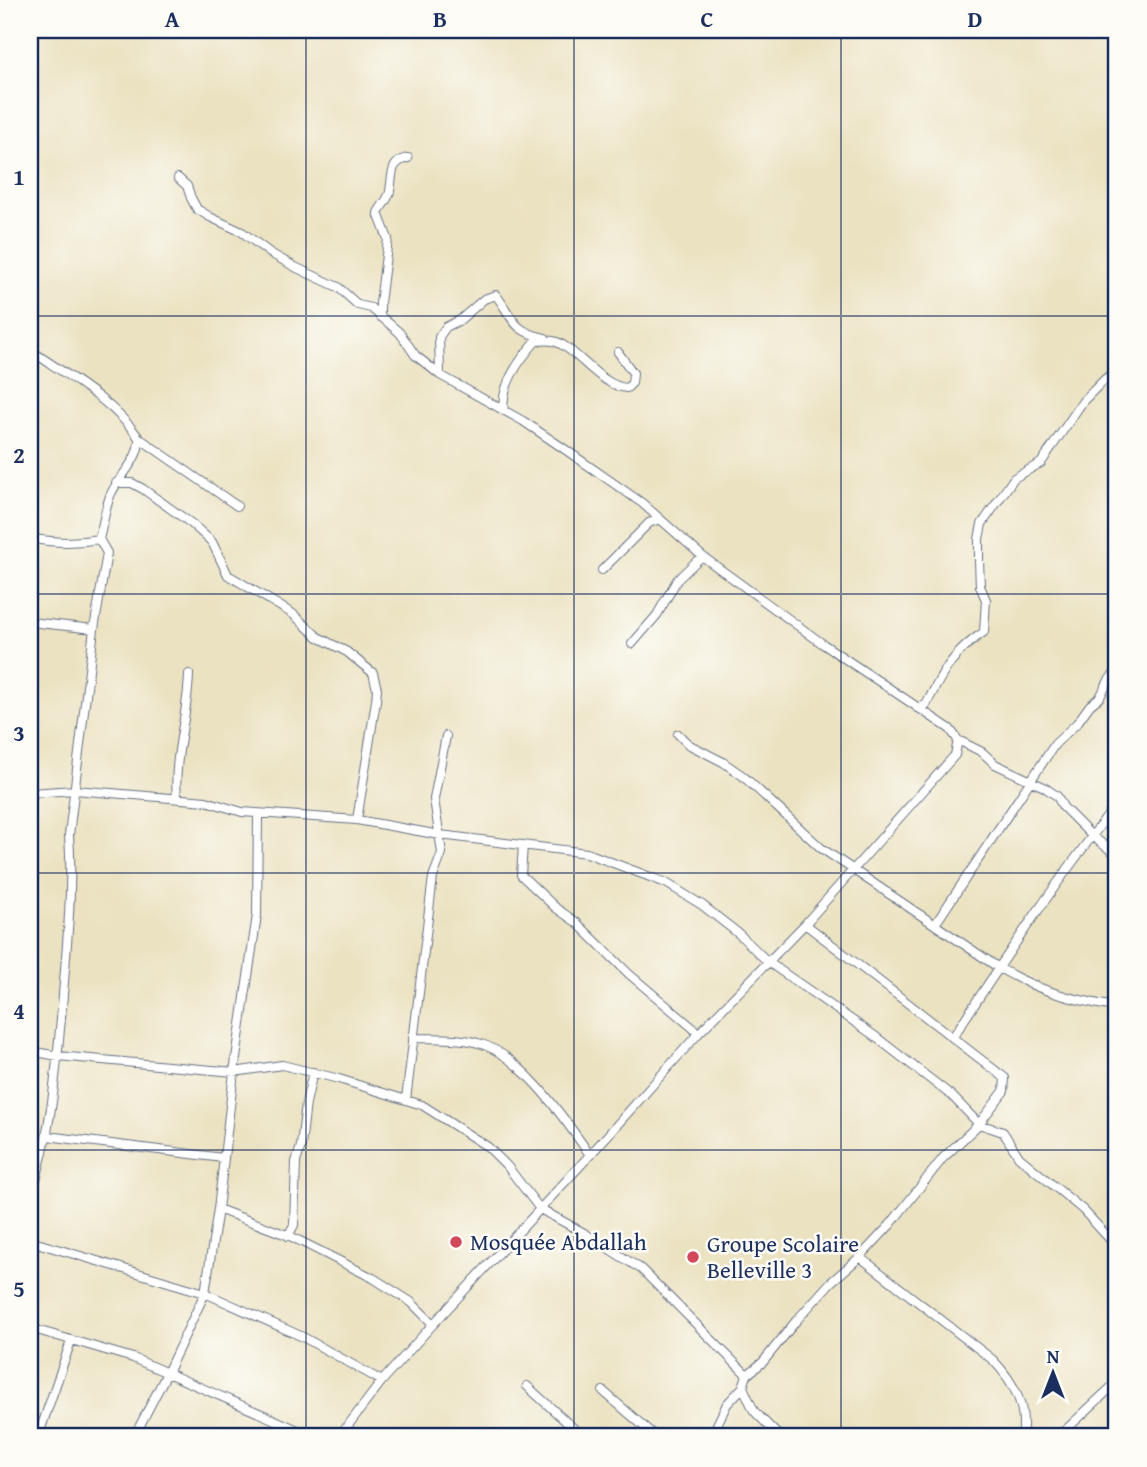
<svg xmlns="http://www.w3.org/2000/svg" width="1147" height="1467" font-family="'Gentium Book Plus',serif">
	<rect width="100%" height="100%" fill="#fdfcf7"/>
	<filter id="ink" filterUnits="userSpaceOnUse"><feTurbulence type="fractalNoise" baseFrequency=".0143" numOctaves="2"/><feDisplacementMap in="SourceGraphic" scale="14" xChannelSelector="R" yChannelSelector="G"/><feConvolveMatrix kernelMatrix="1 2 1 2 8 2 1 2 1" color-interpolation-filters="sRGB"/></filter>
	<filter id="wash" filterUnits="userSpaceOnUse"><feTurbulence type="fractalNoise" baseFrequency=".00686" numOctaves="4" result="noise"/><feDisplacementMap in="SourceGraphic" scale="28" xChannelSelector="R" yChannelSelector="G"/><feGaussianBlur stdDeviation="1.57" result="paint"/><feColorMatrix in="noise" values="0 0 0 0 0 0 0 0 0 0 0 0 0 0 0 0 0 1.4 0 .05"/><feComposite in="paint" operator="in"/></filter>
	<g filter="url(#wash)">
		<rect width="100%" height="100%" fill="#ebe2c1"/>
	</g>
	<g filter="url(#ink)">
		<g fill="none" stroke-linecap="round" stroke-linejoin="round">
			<defs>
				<path id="street" d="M178,178l9,8 4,12 6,11 13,8 32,15 28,21 27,15 41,19 20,18 13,3 29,25 15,22 25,20 83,46 40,27 79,55 60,53 121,88 127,85 8,11 24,12 13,12 49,23 13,9 6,11 29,29 25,19
					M380,317v-14l8,-64 -10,-26c3,-7 11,-14 12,-22 3,-15 -1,-29 18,-33
					M30,350c38,26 82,50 109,88l98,68
					M440,375l-1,-38 7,-10 14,-7 24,-21 12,-4c18,24 16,36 49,43
					M504,411c-4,-24 16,-52 32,-70 5,0 12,-1 17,0 21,4 47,46 74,47l5,-5 1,-10 -15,-21
					M116,483h16l11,6 49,35 20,18 16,33 65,39 25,23 29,15 26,21 4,16 -1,12 -19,119
					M30,538c23,5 46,5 69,1
					M602,570l47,-47 11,-4
					M30,622l64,7
					M632,644l25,-29 20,-35 25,-24
					M917,708l9,-3c17,-33 26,-52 58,-73l2,-32 -6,-14 -1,-25v-22l3,-15 32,-46 27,-15 42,-62 22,-22 12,-8
					M678,734l10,10 35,18 20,14 78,72 178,120c40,23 70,31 116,39l2,2
					M30,793l45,-3 131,11 36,11 115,8 83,15 147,18 79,30 36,22 37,29 29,28 104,72 80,62 27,28 24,8 16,25 64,53 34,37
					M177,798c-4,-41 11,-82 12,-124
					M523,845l-2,30 35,33 20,14 53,52 64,54 5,6
					M936,923l119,-179 22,-21 13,-18 10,-8 9,-17 8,-9
					M953,1037c52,-79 105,-159 164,-233
					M413,1038c21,1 45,-1 65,5 42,10 88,78 112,112
					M30,1051l28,5 176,16 48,-7 57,14 83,26 66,42 19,19 33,43 44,24 57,36 106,106
					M406,1100l27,-223 9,-24 -8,-54 12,-63
					M47,1136l176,22
					M30,1199c22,-66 27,-135 33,-204 4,-54 10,-107 6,-160l25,-206 13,-76 -8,-14c4,-14 6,-29 11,-43 8,-20 30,-35 29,-58
					M218,1209l74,28 81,41 38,24 22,22
					M288,1236l6,-11 2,-63 5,-16 5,-43 7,-31
					M30,1241l175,52 98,44 79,44
					M860,1257l133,103c21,22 34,46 29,77
					M30,1328l103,30 181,79
					M527,1386l56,51
					M743,1387l11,24 26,26
					M603,1391l53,46
					M38,1437l33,-96
					M134,1437l33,-64 38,-80 13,-84 16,-137 23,-157 1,-101
					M339,1437l43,-56 44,-49 164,-177 108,-121 107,-110 150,-169 3,-15
					M711,1437l16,-33 16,-17 4,-12 16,-13 33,-41 34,-38 30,-26 30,-32 53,-67 36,-34 25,-33 1,-13 -200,-154
					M1058,1437l59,-55"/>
			</defs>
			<use href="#street" stroke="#646e81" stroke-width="10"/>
			<use href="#street" stroke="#fff" stroke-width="8"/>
		</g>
	</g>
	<path fill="none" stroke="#1b2f5e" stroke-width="2" stroke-opacity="0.55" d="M306,30v1407M574,30v1407M841,30v1407M30,316h1087M30,594h1087M30,873h1087M30,1150h1087"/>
	<g fill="#d1495b" stroke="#fdfcf7" stroke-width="2.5">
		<circle cx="456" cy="1242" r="7"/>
		<circle cx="693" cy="1257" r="7"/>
	</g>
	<g text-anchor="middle" stroke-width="5" stroke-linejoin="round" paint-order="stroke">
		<g font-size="23" fill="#1b2f5e" stroke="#fdfcf7" text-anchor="start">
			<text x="470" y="1250">Mosquée Abdallah</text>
			<text x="707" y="1252">Groupe Scolaire<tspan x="707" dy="26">Belleville 3</tspan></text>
		</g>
	</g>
	<rect width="1147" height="1467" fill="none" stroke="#fdfcf7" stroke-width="77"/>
	<g transform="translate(1053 1373)" stroke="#fdfcf7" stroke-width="5" paint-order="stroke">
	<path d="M0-5L12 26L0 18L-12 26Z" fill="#1b2f5e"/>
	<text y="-10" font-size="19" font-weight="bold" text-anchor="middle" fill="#1b2f5e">N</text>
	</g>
	<rect x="38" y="38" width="1070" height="1390" fill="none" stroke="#1b2f5e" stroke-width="2.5"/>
	<g font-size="23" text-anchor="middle" font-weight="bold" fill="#1b2f5e">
		<text x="172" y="27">A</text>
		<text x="440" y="27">B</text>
		<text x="707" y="27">C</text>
		<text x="975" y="27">D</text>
		<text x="19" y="185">1</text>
		<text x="19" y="463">2</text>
		<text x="19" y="741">3</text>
		<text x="19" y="1019">4</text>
		<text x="19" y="1297">5</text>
	</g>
</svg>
